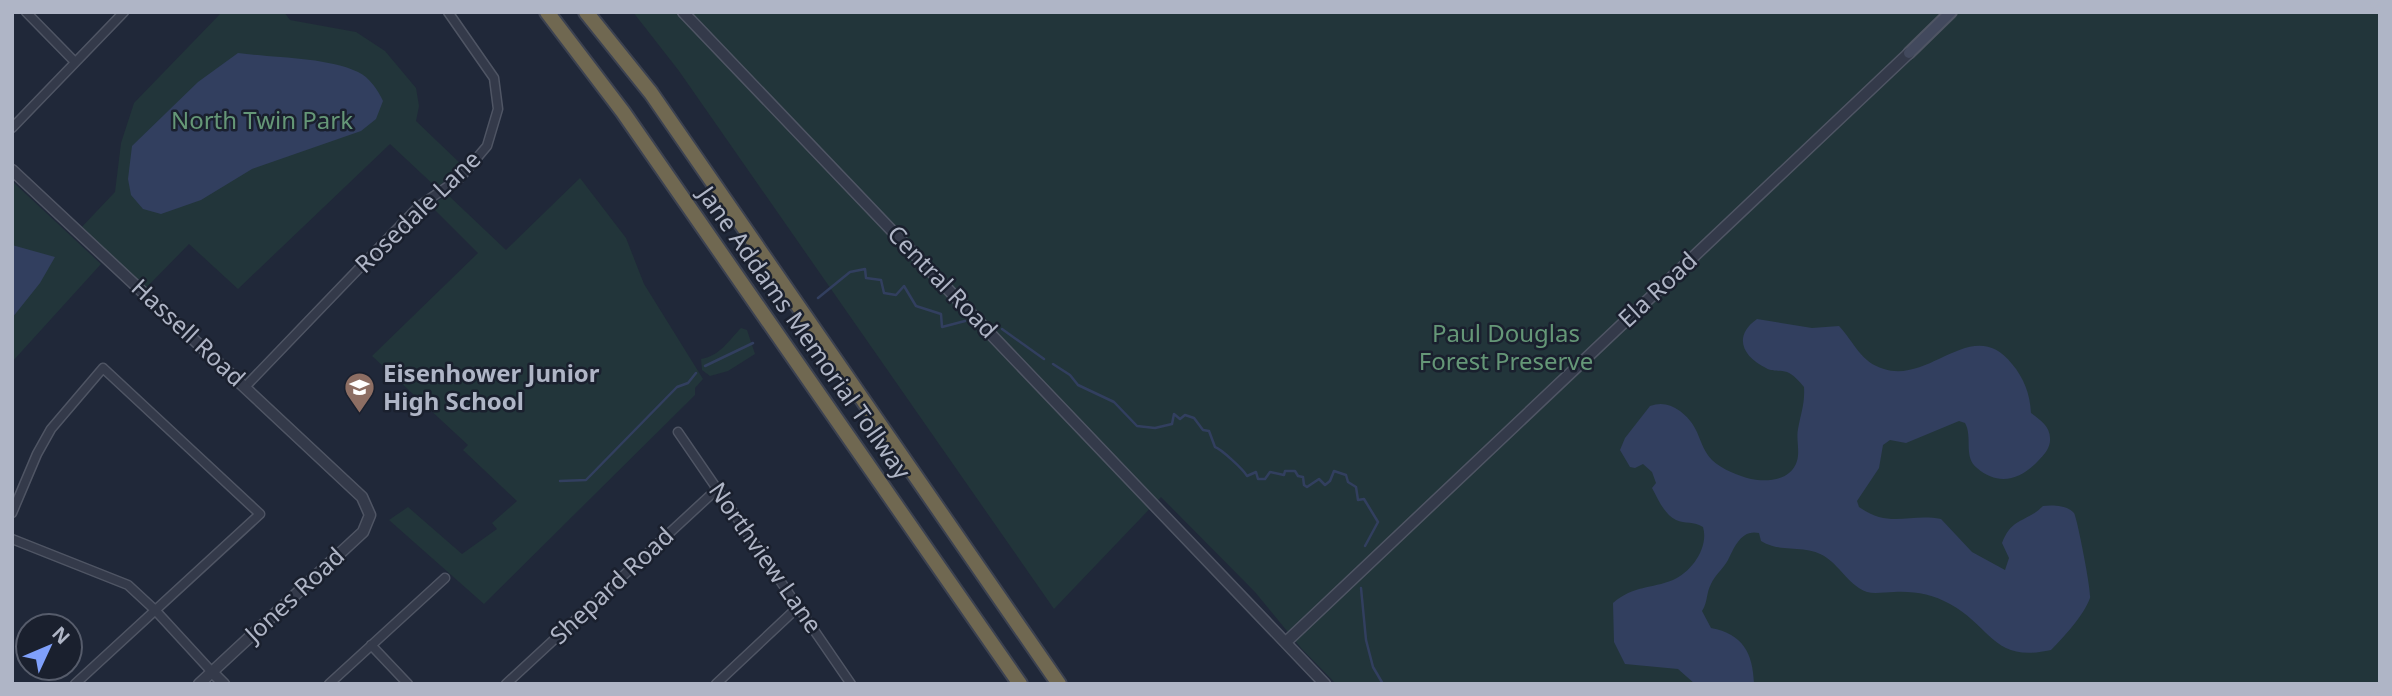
<svg xmlns="http://www.w3.org/2000/svg" width="2392" height="696" font-family="'Noto Sans',sans-serif">
	<rect width="100%" height="100%" fill="#202839"/>
	<path fill="#22353a" d="M222,12h62l6,8 66,12 29,19 31,37 3,18 -3,15 46,44 -25,23 -47,-44 -152,145 -49,-45 -46,47 -65,-60 37,-39 6,-49 13,-40z
		M633,12h1747v672h-1044l-35,-36 -46,-56 -94,-95 -107,112 -375,-538z
		M580,178l46,60 18,46 59,95 -8,9v7l-211,209 -95,-84 19,-13 54,47 35,-25 -5,-6 25,-22 -54,-51 5,-5 -96,-89 106,-103 -48,-48 18,-10 58,55z
		M12,181l89,83 -89,98z
		M741,328l6,2 8,24 -27,17 -18,5 -8,-6 -1,-11c19,-3 28,-19 40,-31z"/>
	<path fill="#323f5f" d="M238,53c35,5 88,4 120,19 11,5 20,18 25,29l-7,18 -15,12 -109,38 -51,31 -40,14 -18,-5 -12,-14 -3,-16 4,-33 66,-64z
		M12,245l43,12 -15,26 -28,35z
		M1757,319l55,9 27,-2c16,17 21,36 45,43 47,15 89,-55 128,-5 12,14 18,30 19,49 8,6 19,13 19,25 1,9 -6,17 -12,23 -17,18 -39,26 -61,7 -14,-11 -4,-31 -12,-45l-6,-2 -53,22 -16,-3 -7,5 -4,23 -22,33 2,6c31,22 50,6 82,12l31,33 33,18 4,-12 -7,-15c10,-26 24,-20 41,-37 9,-1 24,-1 31,7 3,4 18,80 16,85 -6,17 -26,39 -39,52 -58,13 -59,-23 -101,-46 -18,-10 -36,-13 -56,-12 -9,0 -19,2 -27,0 -17,-6 -26,-24 -40,-34 -20,-15 -46,-4 -66,-17l-2,-8c-18,-4 -25,15 -31,27 -5,9 -13,15 -17,24 -5,9 -3,18 -9,27l9,17c32,6 42,25 43,56h-59l-17,-15 -53,-5 -11,-22 -1,-39c21,-18 38,-14 60,-23 19,-8 36,-33 30,-53 -9,-6 -18,-3 -27,-7 -12,-6 -18,-21 -24,-32l4,-5 -4,-11 -9,-8 -8,4 -5,-1 -10,-17 5,-12 25,-32c11,-4 20,-2 30,5 22,17 17,33 32,49 9,9 27,16 39,19 16,3 40,2 46,-18 3,-10 -1,-22 1,-32 3,-16 7,-26 6,-42 -5,-6 -10,-12 -17,-15 -7,-2 -15,0 -21,-4 -24,-12 -33,-32 -9,-49z"/>
	<g fill="none" stroke-linecap="round" stroke-linejoin="round">
		<path stroke="#323f5f" stroke-width="2.5" d="M818,298l32,-26 15,-3 1,9 15,2 3,13 12,2 8,-9 12,20 25,8 1,13 23,-6
			M1002,329l42,30
			M1053,364l17,11 8,10 36,17 23,24 18,2 17,-4 2,-10 6,5 5,-4 9,3 9,12 6,1 6,16c6,2 28,22 32,29l9,-4 2,7h7l5,-7 14,3 1,-4h10l3,5 5,1 1,8 3,2 12,-8 6,6 5,-4 4,-10 12,4 2,7 8,5 2,13 6,-1 14,23 -13,24
			M705,366l48,-23
			M560,481l26,-1 91,-93 11,-4 8,-10
			M1361,588l5,52 7,27 10,17"/>
		<defs>
			<path id="minor" d="M26,12l49,50
				M12,128l112,-116
				M245,387l174,-181 41,-28 27,-32 11,-37 -4,-31 -46,-66
				M678,432l173,252
				M12,513l25,-59 14,-25 52,-61 157,146 -185,170
				M12,539l116,46 27,25 57,62
				M371,645l37,39
				M329,684l116,-106
				M506,684l211,-195
				M716,684l82,-77"/>
			<path id="tertiary" d="M683,12l642,672
				M12,170l350,327 8,18 -7,17 -164,152
				M1286,642l623,-589
				M212,672l12,12"/>
			<path id="secondary" d="M1909,53l42,-41"/>
			<path id="motorway" d="M547,12l76,100 397,572
				M586,12l65,81 408,591"/>
		</defs>
		<use href="#minor" stroke="#4f5564" stroke-width="11"/>
		<use href="#tertiary" stroke="#4f5564" stroke-width="13"/>
		<use href="#secondary" stroke="#4f5564" stroke-width="14"/>
		<use href="#motorway" stroke="#3c4251" stroke-width="18"/>
		<use href="#minor" stroke="#343a4a" stroke-width="8"/>
		<use href="#tertiary" stroke="#343a4a" stroke-width="10"/>
		<use href="#secondary" stroke="#42495d" stroke-width="10"/>
		<use href="#motorway" stroke="#706851" stroke-width="14"/>
	</g>
	<defs>
		<symbol id="school-pin" viewBox="-11 -11 22 30"><path d="M0 17L-7.5 6A9.5 9.5 0 1 1 7.5 6Z" fill="#8d6e63" stroke="#1a202e"/><path d="M0-5L7-2L0 1L-7-2ZM-4 1L0 2.5L4 1V4Q0 6-4 4Z" fill="#fff"/></symbol>
	</defs>
	<g fill-rule="evenodd">
		<use href="#school-pin" x="342" y="370" width="35" height="47"/>
	</g>
	<g text-anchor="middle" stroke-width="5" stroke-linejoin="round" paint-order="stroke">
		<g font-size="24" fill="#659777" stroke="#1a202e">
			<text x="262" y="129">North Twin Park</text>
			<text x="1506" y="342">Paul Douglas<tspan x="1506" dy="28">Forest Preserve</tspan></text>
		</g>
		<g font-size="24" fill="#afb5c6" stroke="#1a202e">
			<text transform="translate(418 212) rotate(-44)" y="8">Rosedale Lane</text>
			<text transform="translate(942 282) rotate(46)" y="8">Central Road</text>
			<text transform="translate(1658 290) rotate(-43)" y="8">Ela Road</text>
			<text transform="translate(188 333) rotate(43)" y="8">Hassell Road</text>
			<text transform="translate(804 333) rotate(55)" y="8">Jane Addams Memorial Tollway</text>
			<text transform="translate(765 558) rotate(55)" y="8">Northview Lane</text>
			<text transform="translate(612 586) rotate(-43)" y="8">Shepard Road</text>
			<text transform="translate(295 595) rotate(-43)" y="8">Jones Road</text>
		</g>
		<g font-size="24" font-weight="bold" fill="#afb5c6" stroke="#1a202e" text-anchor="start">
			<text x="383" y="382">Eisenhower Junior<tspan x="383" dy="28">High School</tspan></text>
		</g>
	</g>
	<rect width="2392" height="696" fill="none" stroke="#afb5c6" stroke-width="28"/>
	<g transform="translate(49 647) rotate(46)"><circle r="33" fill="#1a202e" stroke="#565c6b" stroke-width="2"/>
	<path d="M0-5L12 26L0 18L-12 26Z" fill="#7fa0fb"/>
	<text y="-10" font-size="19" font-weight="bold" text-anchor="middle" fill="#afb5c6">N</text>
	</g>
</svg>
